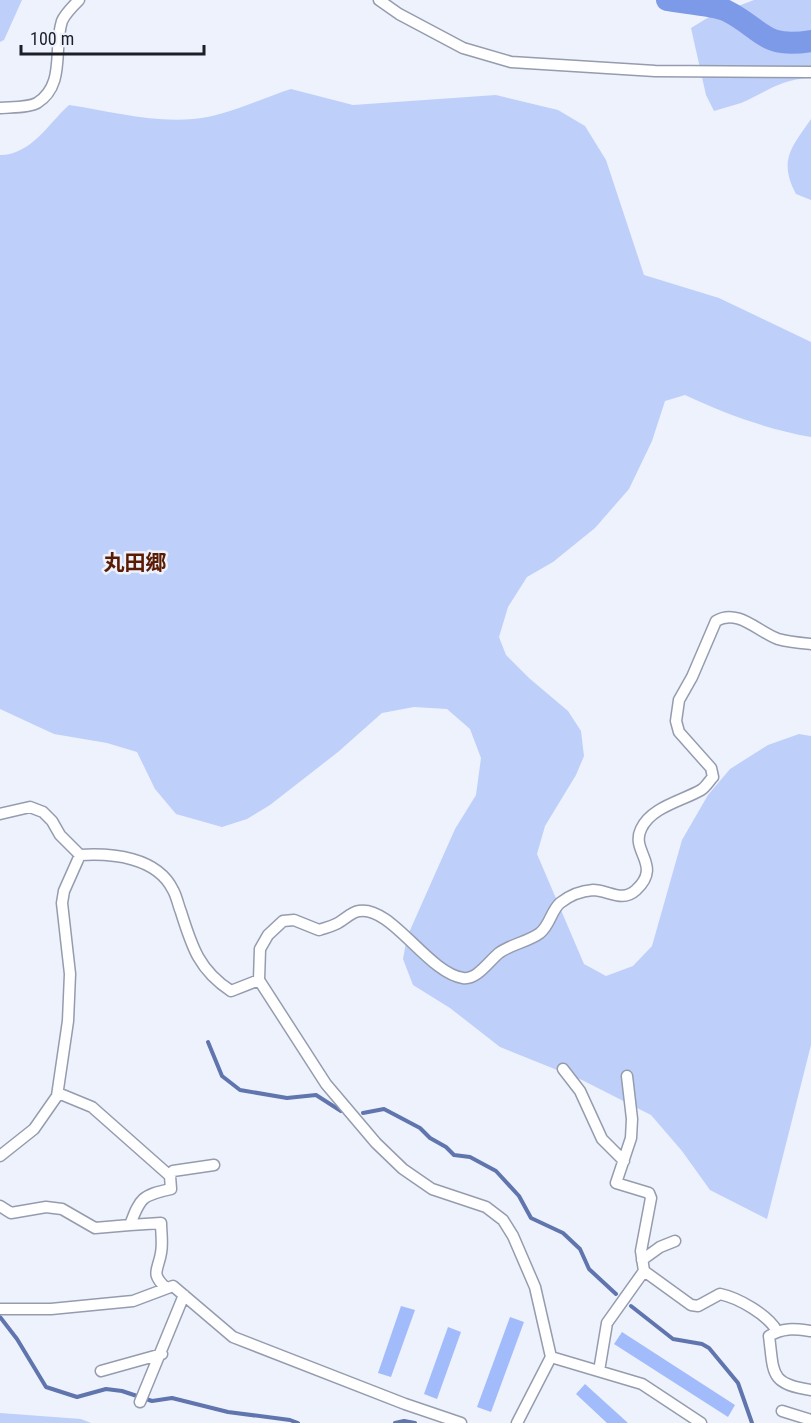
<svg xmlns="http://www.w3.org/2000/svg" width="811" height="1423" font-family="'Roboto Condensed','Noto Sans JP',sans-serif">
	<rect width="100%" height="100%" fill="#edf2fd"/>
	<path fill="#becffa" d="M0,0h22l-18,40 -4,2z
		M754,0h57v78c-31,1 -44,14 -70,25 -9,3 -18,5 -27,8l-8,-16 -15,-67 18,-11z
		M291,89l62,16 143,-10 62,15 27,16 21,34 38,115 75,23 92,44v95c-45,-8 -85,-23 -126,-42l-20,6 -13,40 -23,48 -34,39 -42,34 -26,15 -19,30 -9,30 7,18 23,23 39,33 13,20 3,25 -8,19 -31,51 -8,28 47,110 22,12 27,-10 19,-20 30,-106 26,-45 22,-26 38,-24 31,-11 12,2v309l-44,174 -57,-29 -28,-39 -31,-36 -69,-35 -82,-33 -50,-39 -37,-23 -10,-26 4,-22 48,-108 21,-34 5,-37 -11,-29 -23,-20 -33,-2 -32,6 -44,39 -68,53 -23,14 -25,8 -46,-13 -21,-25 -18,-37 -30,-9 -53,-9 -54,-25v-554c31,0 48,-31 69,-50 40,6 84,18 124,14 29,-2 70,-21 98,-30z
		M811,119v81l-15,-6c-18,-34 -4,-47 15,-75z
		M0,1413l81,6 10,4h-91z"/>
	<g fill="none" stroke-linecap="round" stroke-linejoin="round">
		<path stroke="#6075ae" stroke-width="4" d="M208,1042l14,34 18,14 47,8 29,-3 25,16
			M363,1113l21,-4 36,19 10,10 16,9 8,8 16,2 26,14 23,25 12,22 32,15 17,16 9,20 27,25
			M631,1306l42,33 29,5 7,4 29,35 14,40
			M0,1317l17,22 29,48 31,10 29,-8 16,2 30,10 20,-3 56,14 62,8 8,3
			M395,1423l9,-2 11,2"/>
		<path stroke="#7d9ae8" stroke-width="22" d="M667,0c15,3 48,5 60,11 36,18 35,38 84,30"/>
	</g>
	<path fill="#a2bbfb" d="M401,1306l14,4 -24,67 -13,-4z
		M510,1317l14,5 -33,90 -14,-5z
		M448,1327l13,5 -24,67 -13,-5z
		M622,1332l113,73 -7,12 -114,-73z
		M585,1384l43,39h-21l-31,-29z"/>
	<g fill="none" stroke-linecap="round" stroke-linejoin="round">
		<defs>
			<path id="minor" d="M379,0l20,14 64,34 48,14 144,9 156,1
				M0,108c10,-1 28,0 37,-5 29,-18 16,-55 25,-82 3,-7 11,-15 17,-21
				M0,814l30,-7 13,5 9,9 8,14 20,20c32,-2 77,2 93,35 4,7 5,15 8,22 11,35 18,58 50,79l28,-11
				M563,1069l17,22 22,48 22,22
				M0,1156l34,-27 23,-33 11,-75 2,-47 -8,-71 2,-12 16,-36
				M170,1176l3,-5 41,-6
				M0,1206l11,7 35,-6 16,2 33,19 35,-3c10,-27 12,-30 41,-36l-1,-13 -78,-69 -34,-14
				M130,1225l31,-2c0,9 2,21 0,30 -3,18 -11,20 5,35
				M642,1260l18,-13 15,-6
				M644,1271l47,34 7,1 22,-12c19,4 48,21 57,37
				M0,1309h51l82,-8 40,-15 60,51 172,67 56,19
				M811,1331c-16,-2 -27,-4 -42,5 5,37 0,48 42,54
				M551,1357l91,27 59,39
				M101,1371l61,-17
				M599,1371l8,-48 37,-52 -3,-20 10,-53 -2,-5 -33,-10 15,-45 1,-19 -5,-43
				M140,1402l44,-107
				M782,1411l29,9
				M517,1423l34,-66 -16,-70 -22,-51 -10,-16 -17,-13 -54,-18 -29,-20 -27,-26 -50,-59 -67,-104 1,-31 8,-14 15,-14 11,-1 25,10c5,-2 11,-3 17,-6 7,-3 15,-12 23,-13 32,-6 69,62 104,67 14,2 26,-17 36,-25 12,-9 29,-11 41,-20 10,-8 11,-22 20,-30 10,-8 19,-12 33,-13 15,0 29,13 43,0 27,-25 -6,-38 5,-61 10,-22 41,-28 60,-39 5,-3 8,-9 12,-13l-2,-9 -32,-36 -3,-11 3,-21 13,-23 24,-56c22,-13 42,11 62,18 10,3 22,4 33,5"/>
		</defs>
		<use href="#minor" stroke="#959cae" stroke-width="13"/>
		<use href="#minor" stroke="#fff" stroke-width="10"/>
	</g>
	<g text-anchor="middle" stroke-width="5" stroke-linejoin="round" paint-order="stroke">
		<g font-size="21" font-weight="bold" fill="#5b1b02" stroke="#edf2fd">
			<text x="135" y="570">丸田郷</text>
		</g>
	</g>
	<path d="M21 45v9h183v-9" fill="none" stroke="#1c1f26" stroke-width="3"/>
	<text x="30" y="45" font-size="18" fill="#1c1f26" stroke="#edf2fd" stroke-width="4.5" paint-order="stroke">100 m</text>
</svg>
